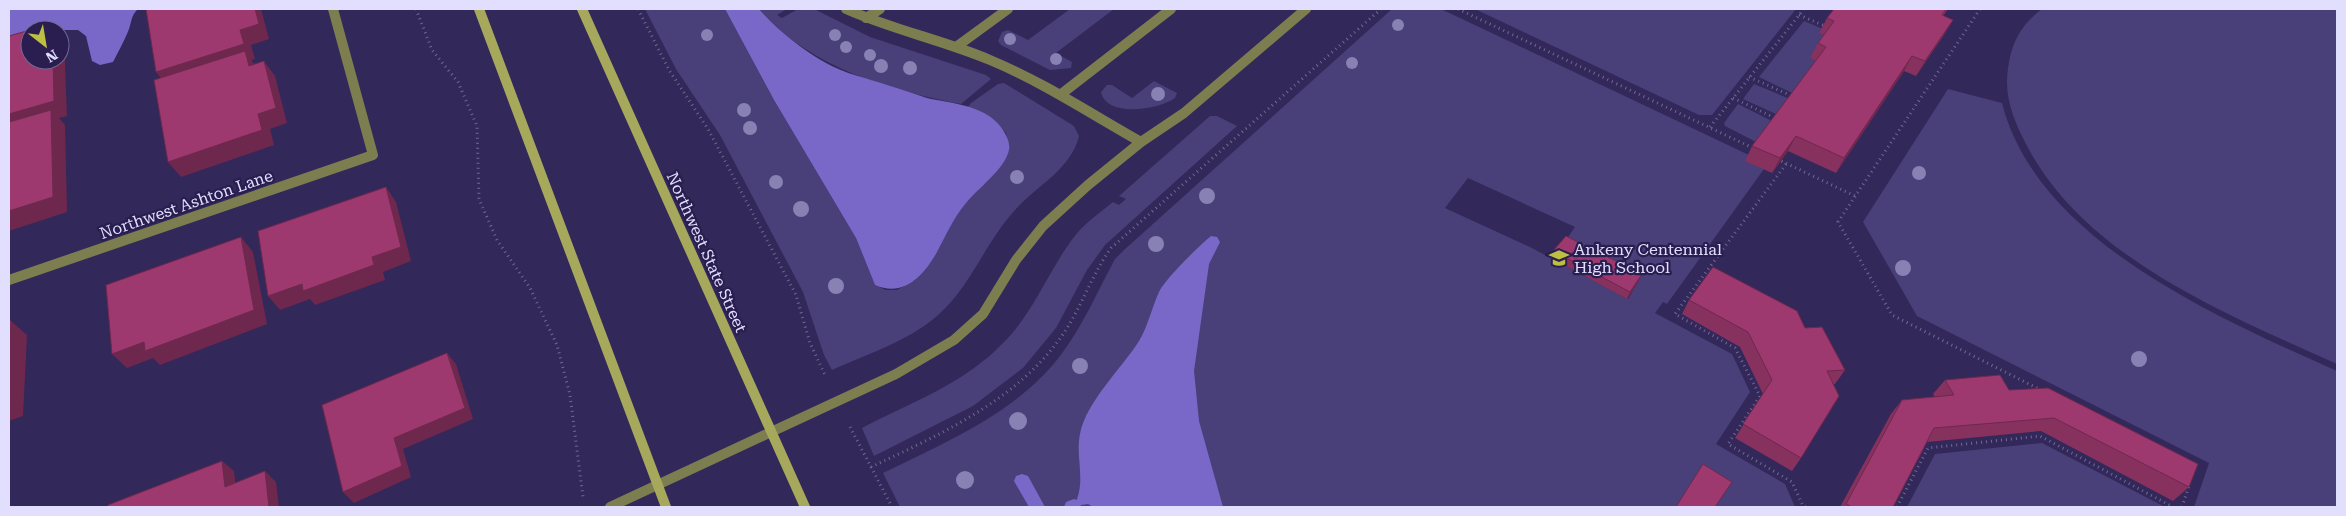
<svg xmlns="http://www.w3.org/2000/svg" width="2346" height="516" font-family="'Roboto Serif',serif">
	<rect width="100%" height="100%" fill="#32285a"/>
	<path fill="#493f79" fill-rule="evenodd" d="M645,9h80l49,91 82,138 19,47 11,5h11l17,-10 51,-77 37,-39 7,-14 -3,-17 -14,-15 -24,-11 3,-4 27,-19 6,-1 70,43 5,10c-8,33 -41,49 -63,73 -31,33 -45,78 -79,107 -30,26 -70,38 -105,54l-8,-15 -21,-63 -83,-157 -44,-66z
		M759,9h28l-10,6 5,3 16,-9h16l56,28 116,38 5,4 -30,25c-73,-14 -152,-37 -202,-95z
		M1070,9h44l-58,44 16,9 -1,6 -21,2 -49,-25 -3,-4 4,-9 6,-2 20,10z
		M1392,9h49l308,146 15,14 -97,135 -4,-2 -8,11 77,41 18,38 -34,52 69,40 10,23h-895l-17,-34c63,-31 133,-60 177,-117 23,-30 37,-64 55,-97l9,-9zM1468,178l107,49 -11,16 75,37 -11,19 -96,-51 -87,-40z
		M1475,9h321l-84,106h-13z
		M2042,9h295v355c-111,-50 -252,-106 -311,-220 -10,-19 -19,-40 -19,-61 1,-31 9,-55 35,-74z
		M1804,21l19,8 3,7 -15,22 7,4 -24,32 -35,-17z
		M1154,81l23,12 -2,5c-16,12 -69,20 -74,-6l6,-7h5l20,13z
		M1754,84l36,15 -12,16 -35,-16z
		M1948,89l54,14c35,138 217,215 335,268v136h-143l15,-44 -292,-147 -54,-94z
		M1738,104l36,18 -16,21 -33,-17 -1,-3z
		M1210,116h7l20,10 -132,119 -18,25 -31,58 -33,40 -50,38 -99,50 -12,-28c51,-27 101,-43 142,-86 29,-29 43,-68 67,-101 11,-16 27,-27 42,-39l6,3 7,-6 -7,-3z
		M2042,443l123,64h-258l28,-53z"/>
	<path fill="#7a68c9" d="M9,9h129c-8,7 -6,15 -11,25 -4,9 -9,18 -14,28l-13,3 -8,-4 -6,-25 -8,-6h-48v5l-21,2z
		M725,9h34c17,20 44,41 67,54 19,11 41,15 61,22 14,4 27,9 40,13 22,5 46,6 65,20 9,7 19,21 17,32 -4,19 -31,38 -43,53 -12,14 -20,32 -29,49 -13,23 -33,46 -62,33l-19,-47 -82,-138z
		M1211,236l6,1 3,5 -11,22 -15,107 5,50 24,86h-130l-5,-3 -14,2c13,-25 1,-47 6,-72 6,-32 42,-66 59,-93 9,-15 13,-34 20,-49 7,-14 40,-46 52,-56z"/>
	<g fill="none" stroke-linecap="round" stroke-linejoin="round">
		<path fill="#7a68c9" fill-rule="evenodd" d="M1022,474l6,2 17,31h-16l-15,-26 2,-5z
			M1074,499l6,2 1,6h-17l2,-5z"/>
		<path stroke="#716995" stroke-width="3" stroke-dasharray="1 4" stroke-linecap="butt" d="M416,9l16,41 26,32 19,44 2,73 18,41 33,48 27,57 13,50 13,102
			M638,9l31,61 39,59 88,166 14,48 15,32
			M1458,9l295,139
			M1980,9l-142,213 54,93 147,74
			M1799,15l26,11
			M1749,77l43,19
			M1733,98l42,20
			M1710,127l94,-118
			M1777,159l78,37
			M1786,164l-111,150 60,34 25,48 -32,48 64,38 11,24 3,1
			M850,427l42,80
			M871,467c68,-32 145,-66 190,-130 20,-28 30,-61 50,-89l270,-239
			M1897,507l31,-59 112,-12 133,71
			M2182,507l8,-24"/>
		<path stroke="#7c7e50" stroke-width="10" d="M846,9c47,21 97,31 144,51 53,22 101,54 151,82
			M866,18l14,-9
			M956,47l52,-38
			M1060,95l111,-86
			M771,432l125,-58 58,-34 29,-26 33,-54 27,-34 45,-41 53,-43 43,-29 122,-104"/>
		<path stroke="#7c7e50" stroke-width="10" d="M9,280l364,-125 -40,-146
			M610,507l161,-75"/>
		<path stroke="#a6a85c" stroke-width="10" d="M479,9l187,498
			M582,9l223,498"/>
	</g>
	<g fill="#8881b4">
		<circle cx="1398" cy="25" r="6"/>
		<circle cx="707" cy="35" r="6"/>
		<circle cx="835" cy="35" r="6"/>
		<circle cx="1010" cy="39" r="6"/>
		<circle cx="846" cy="47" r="6"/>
		<circle cx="870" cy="55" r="6"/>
		<circle cx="1056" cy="59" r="6"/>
		<circle cx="1352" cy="63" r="6"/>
		<circle cx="881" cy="66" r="7"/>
		<circle cx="910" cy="68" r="7"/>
		<circle cx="1158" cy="94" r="7"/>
		<circle cx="744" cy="110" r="7"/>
		<circle cx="750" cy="128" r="7"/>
		<circle cx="1919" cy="173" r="7"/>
		<circle cx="1017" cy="177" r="7"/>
		<circle cx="776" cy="182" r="7"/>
		<circle cx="1207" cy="196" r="8"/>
		<circle cx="801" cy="209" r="8"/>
		<circle cx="1156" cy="244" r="8"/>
		<circle cx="1903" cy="268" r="8"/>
		<circle cx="836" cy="286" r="8"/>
		<circle cx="2139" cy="359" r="8"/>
		<circle cx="1080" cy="366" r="8"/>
		<circle cx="1018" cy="421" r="9"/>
		<circle cx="965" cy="480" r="9"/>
	</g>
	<path fill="#87315f" d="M1948,9l-5,7 10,4 -9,15 -28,41 -12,-5 -68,102 -48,-22 -16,22 -27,-12 7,-15 64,-85 -6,-3 8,-15 6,-8 -5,-2 8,-15z
		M1553,251l86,29 -12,19 -76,-41z
		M1689,300l116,28 40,42 -10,14h-2l-32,74 -9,13 -57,-33 28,-44 -23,-47 -58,-33z
		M1945,380l64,10 180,97 -16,14 -132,-70 -114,11 -34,65h-53l51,-93 11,-14 33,-3 -2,-3z"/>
	<path fill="#6e284e" d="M255,9h6l8,30 -18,6 4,14 -4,1 5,6 -88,21 -12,-15 84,-42z
		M1953,20l-9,15 -28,41 9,-15z
		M52,24l5,6h-5z
		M60,34l4,5 3,77 -8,2 6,7 2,87 -58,19v-117l44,-54h7z
		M1912,56l-8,15 -68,102 8,-15z
		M264,61l11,15 12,47 -17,6 4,16 -93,32 -13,-15 90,-48z
		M1796,136l-8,15 -16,22 8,-15z
		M386,187l10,15 15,59 -28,11 2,8 -70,25 -5,-6 -30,11 -12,-14 104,-39z
		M241,237l12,15 14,72 -107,41 -7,-7 -26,10 -15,-14z
		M1642,274l-3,6 -12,19 3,-7z
		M11,321l16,14 -4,81 -14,5v-66z
		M447,353l9,11 17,55 -70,30 8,28 -57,26 -11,-11 51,-54z
		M222,461l12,10 3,26 -12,-10z
		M265,471l11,11 3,25h-10z"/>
	<path fill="#9d396f" stroke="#6e284e" d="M146,9h109l4,15 -19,6 4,14 -88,28z
		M1834,9h112l-4,6 11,5 -28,41 -13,-5 -68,102 -48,-22 -16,22 -28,-12 74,-99 -8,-4 16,-22 -7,-3z
		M52,24v6h-22z
		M30,30v30h23l1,41 -45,13v-78z
		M245,51l4,15 15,-5 12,47 -18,6 4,16 -94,32 -14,-82z
		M51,110l2,87 -44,14v-89z
		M386,187l15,60 -29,10 2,8 -71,26 -1,-7 -34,12 -10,-65z
		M1566,236l76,38 -12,18 -77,-41z
		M241,237l13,73 -109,41 -1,-9 -32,12 -6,-69z
		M1713,267l84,44 8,17 17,-1 23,43 -18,1 12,25 -38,62 -58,-34 29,-44 -24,-48 -59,-32z
		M9,321h2l-2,34z
		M447,353l18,55 -71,30 8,28 -59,26 -21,-87z
		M2000,375l9,15 39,-2 150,76 -9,23 -135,-69 -120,10 -41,79h-41l-6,-3 56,-104 52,-5 -9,-15z
		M222,461l3,26 40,-16 4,36h-161v-2z
		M1703,464l29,18 -17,25h-39z"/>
	<defs>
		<symbol id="school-bare" viewBox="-9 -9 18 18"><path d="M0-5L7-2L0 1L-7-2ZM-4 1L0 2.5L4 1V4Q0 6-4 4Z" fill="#bebf42" stroke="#291e4f" stroke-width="2.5" paint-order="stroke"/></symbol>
	</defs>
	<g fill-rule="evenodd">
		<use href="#school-bare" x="1545" y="244" width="28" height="28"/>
	</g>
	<g text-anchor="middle" stroke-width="4.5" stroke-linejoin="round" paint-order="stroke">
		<g font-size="16" fill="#e1defe" stroke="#291e4f">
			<text transform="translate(186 204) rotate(-19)" y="6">Northwest Ashton Lane</text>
			<text transform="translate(707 252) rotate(66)" y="6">Northwest State Street</text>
		</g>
		<g font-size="16" fill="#e1defe" stroke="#291e4f" text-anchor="start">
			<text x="1574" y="255">Ankeny Centennial<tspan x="1574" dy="18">High School</tspan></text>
		</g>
	</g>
	<rect width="2346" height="516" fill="none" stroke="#e1defe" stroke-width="20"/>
	<g transform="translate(45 45) rotate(149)"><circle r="24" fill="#291e4f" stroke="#736b95"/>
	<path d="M0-4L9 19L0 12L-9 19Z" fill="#bebf42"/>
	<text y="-8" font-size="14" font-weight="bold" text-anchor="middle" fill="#e1defe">N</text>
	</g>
</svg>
